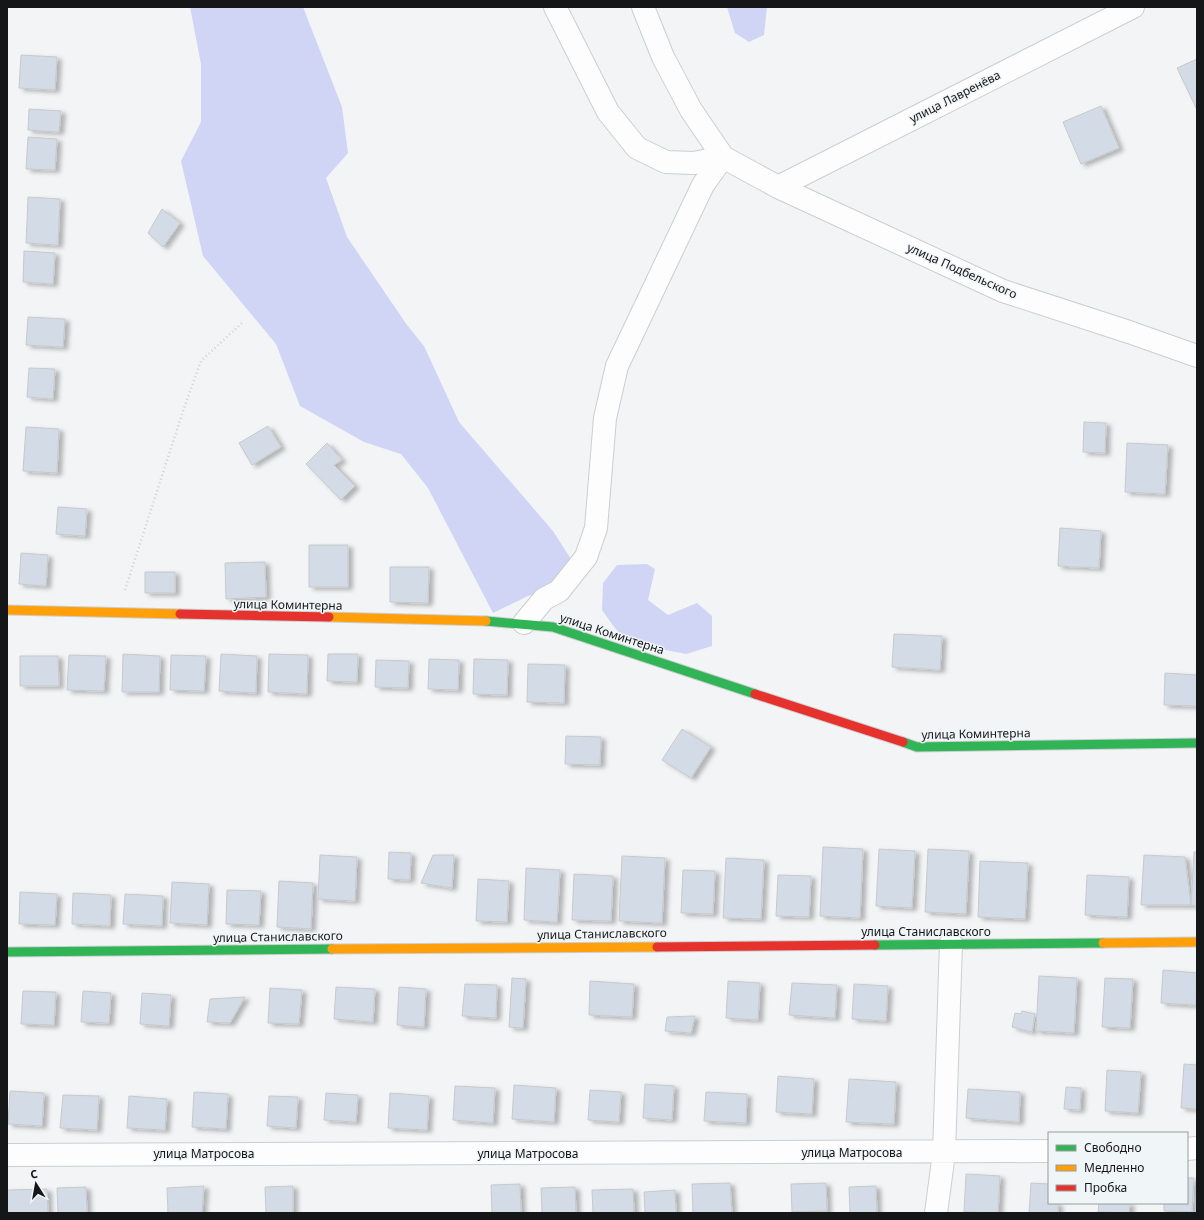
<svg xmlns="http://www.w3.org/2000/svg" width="1204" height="1220" font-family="'Noto Sans',sans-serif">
	<defs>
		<filter id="shadow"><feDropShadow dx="4.5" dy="2.5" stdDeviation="2" flood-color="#0004"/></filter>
	</defs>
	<rect width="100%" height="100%" fill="#f2f4f6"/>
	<path fill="#d0d5f6" d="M190,7h113l39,100 6,46 -22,25 21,59 60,88 17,21 35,76 94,109 30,47 -55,18 -35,17 -65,-125 -27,-34 -37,-12 -64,-36 -24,-62 -73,-88 -22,-95 20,-39v-58z
		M727,7h40l-3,28 -15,7 -14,-9z
		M647,564l8,5 -7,31 20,15 29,-12 15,13v30l-26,8 -57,-11 -15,-16 -12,-17 1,-27 14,-18z"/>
	<path fill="#d3dbe6" stroke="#c8c9cb" filter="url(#shadow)" d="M21,55l36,2 -2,33 -36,-2z
		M1197,59v51l-20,-42z
		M1101,106l18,42 -38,16 -18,-42z
		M29,109l32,2 -2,21 -31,-2z
		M28,137l29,2 -2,31 -29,-1z
		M28,197l32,2 -2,46 -32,-2z
		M162,209l18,14 -17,24 -15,-14z
		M24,251l31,2 -2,31 -30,-2z
		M28,317l37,2 -2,28 -37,-2z
		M29,368l26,1 -2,30 -26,-2z
		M1084,422l22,1 -1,30 -22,-1z
		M268,426l13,21 -29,18 -13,-22z
		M26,427l33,2 -2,44 -34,-2z
		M327,443l15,17 -8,5 21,21 -14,14 -35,-36z
		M1127,443l41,2 -3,49 -40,-2z
		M58,507l29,2 -2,27 -29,-2z
		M1060,528l41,3 -2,37 -41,-2z
		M309,545h39v42h-39z
		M21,553l27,2 -2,31 -27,-2z
		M265,562l1,35 -40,2 -1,-36z
		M390,567h39l-1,36 -38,-1z
		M145,572h30v21h-30z
		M894,634l48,2 -2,34 -48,-3z
		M123,654l37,2 -1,36h-37z
		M221,654l36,2 -1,37 -37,-2z
		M269,654l39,1 -1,39 -39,-2z
		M328,654h30l-1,28 -30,-1z
		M69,655l37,1 -2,35 -37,-1z
		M171,655l35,1 -2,35 -34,-1z
		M20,656h38l1,30h-39z
		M429,659l30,1 -1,30 -30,-1z
		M474,659l34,1 -1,35 -34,-1z
		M376,660l33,1 -1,27 -33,-1z
		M528,664l37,1 -1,38 -37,-1z
		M1165,673l32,2v31l-33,-1z
		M682,729l29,18 -20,31 -29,-18z
		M566,736l35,1 -1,28 -35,-1z
		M823,847l40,2 -3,69 -40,-2z
		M879,849l36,2 -3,57 -36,-2z
		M928,849l41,2 -3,63 -41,-2z
		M389,852l22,1 -1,27 -22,-1z
		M1194,852h3v54l-6,-1z
		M320,855l37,2 -2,44 -37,-2z
		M433,855h21l-2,33 -31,-5z
		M1144,855l41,2 6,48h-50z
		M622,856l43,2 -3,65 -43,-2z
		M726,858l38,2 -3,59 -38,-1z
		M980,861l48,2 -3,56 -47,-2z
		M526,868l34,2 -3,52 -33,-2z
		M683,870l32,1 -2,43 -32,-1z
		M574,874l39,2 -2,45 -39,-1z
		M778,875l33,1 -2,41 -33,-1z
		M1087,875l42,2 -2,40 -42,-2z
		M478,879l31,2 -2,41 -31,-1z
		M279,881l34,2 -2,46 -34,-2z
		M172,882l37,2 -2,41 -37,-2z
		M227,890l34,1 -2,34 -33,-1z
		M20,892l37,2 -2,31 -36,-1z
		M73,893l38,2 -1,31 -38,-2z
		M125,894l38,2 -1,30 -39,-2z
		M1163,970l34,3 -1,32 -35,-2z
		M1039,976l38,2 -3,55 -38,-2z
		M512,978l14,1 -3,49 -14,-1z
		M1105,978l28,1 -3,49 -28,-1z
		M590,981l44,3 -2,33 -43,-2z
		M728,981l32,2 -2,37 -32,-2z
		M792,983l45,2 -2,33 -46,-3z
		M465,984l32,1 -1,33 -34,-2z
		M854,984l34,2 -2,35 -34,-2z
		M336,987l39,2 -2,33 -39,-3z
		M399,987l27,2 -2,38 -27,-2z
		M270,988l32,2 -3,34 -31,-1z
		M23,991l33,1 -2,33 -33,-1z
		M83,991l28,2 -2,30 -28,-1z
		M142,993l29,2 -2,31 -29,-2z
		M245,997l-15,26 -23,-1 3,-23z
		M1022,1011l13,3 -3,18 -20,-5 3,-14 6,1z
		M695,1016l-4,17 -26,-2 2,-14z
		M1184,1064l13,1v44l-16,-1z
		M1107,1070l34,2 -3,41 -33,-2z
		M778,1076l36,3 -2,35 -36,-2z
		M849,1079l47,3 -2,42 -48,-2z
		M645,1084l29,2 -2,34 -29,-2z
		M514,1085l42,3 -2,34 -42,-3z
		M455,1086l40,2 -2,35 -40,-3z
		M1066,1087l15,1 -1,22 -16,-1z
		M968,1089l52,3 -1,30 -53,-4z
		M590,1090l31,2 -2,30 -31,-2z
		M10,1091l34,2 -2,33 -34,-2z
		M194,1092l34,2 -2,35 -34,-2z
		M706,1092l41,2 -1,29 -42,-2z
		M326,1093l32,2 -2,27 -32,-2z
		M390,1093l39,3 -2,34 -39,-2z
		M63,1095l36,1 -2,34 -37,-2z
		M129,1096l38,3 -2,31 -38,-2z
		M269,1096l29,1 -2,31 -29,-2z
		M966,1174l34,2 -2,37 -34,-1z
		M1187,1178h7l-2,34 -28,-1v-8h23z
		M730,1183l2,30h-39l-1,-29z
		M826,1183l1,28 -35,1 -1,-28z
		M1031,1183l18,1v19h9v10h-29z
		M520,1184l1,29h-29l-1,-28z
		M204,1186l-2,27h-34l-1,-25z
		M293,1186v27h-27l-1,-26z
		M876,1186l1,27h-27l-1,-26z
		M86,1187l1,26h-29l-1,-25z
		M575,1187l1,26h-34l-1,-25z
		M47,1189l1,24h-41v-23z
		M633,1189l1,24h-41l-1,-23z
		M675,1190l1,23h-31l-1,-21z
		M1099,1203h31l-1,10 -31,-1z"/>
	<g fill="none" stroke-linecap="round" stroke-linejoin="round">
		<defs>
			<path id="street" d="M555,7l53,105 29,36 29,14 28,1 29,-6
				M643,7l20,50 28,53 32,47 55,30 225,104 126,41 68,24
				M778,187l355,-180
				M524,623l20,-24 15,-8 27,-34 10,-29 9,-110 12,-52 86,-181 20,-28
				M1187,1149l10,-1
				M7,1155l1042,-4
				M936,1213l8,-60 7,-210"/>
			<path id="fast" d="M486,621l67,6 202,67
				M903,742l14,5 280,-4
				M875,945l228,-2
				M7,952l325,-3"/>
			<path id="slow" d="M7,610l173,4
				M329,617l157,4
				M1103,943l94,-1
				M332,949l325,-2"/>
			<path id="jam" d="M180,614l149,3
				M755,694l148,48
				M657,947l218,-2"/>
		</defs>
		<use href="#street" stroke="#ccced0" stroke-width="24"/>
		<use href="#fast" stroke="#ccced0" stroke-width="11"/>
		<use href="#slow" stroke="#ccced0" stroke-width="11"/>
		<use href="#jam" stroke="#ccced0" stroke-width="11"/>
		<path stroke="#d0d1d2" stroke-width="2.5" stroke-dasharray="1 3" stroke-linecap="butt" d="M125,590l59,-182 17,-47 42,-39"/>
		<use href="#street" stroke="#fdfdfe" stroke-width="22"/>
		<use href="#fast" stroke="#30b455" stroke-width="9"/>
		<use href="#slow" stroke="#ff9f0a" stroke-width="9"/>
		<use href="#jam" stroke="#e5322d" stroke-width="9"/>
	</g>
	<g text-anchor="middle" stroke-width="3" stroke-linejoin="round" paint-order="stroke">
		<g font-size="12" fill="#151618" stroke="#f0f5f8">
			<text transform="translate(955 97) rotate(-27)" y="4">улица Лавренёва</text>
			<text transform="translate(962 271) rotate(24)" y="4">улица Подбельского</text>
			<text transform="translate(288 605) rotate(1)" y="4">улица Коминтерна</text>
			<text transform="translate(612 634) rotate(18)" y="4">улица Коминтерна</text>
			<text transform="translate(976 734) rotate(-1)" y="4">улица Коминтерна</text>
			<text x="926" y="936">улица Станиславского</text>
			<text transform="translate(602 934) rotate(-1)" y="4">улица Станиславского</text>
			<text transform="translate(278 937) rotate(-1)" y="4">улица Станиславского</text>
			<text x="852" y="1157">улица Матросова</text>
			<text x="204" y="1158">улица Матросова</text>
			<text x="528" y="1158">улица Матросова</text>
		</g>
	</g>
	<rect width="1204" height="1220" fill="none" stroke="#151618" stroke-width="16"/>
	<rect x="1048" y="1132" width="140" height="72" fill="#f0f5f8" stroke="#989c9e"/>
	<rect x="1056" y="1145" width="20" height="6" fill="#30b455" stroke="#989c9e"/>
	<text x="1084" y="1152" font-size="12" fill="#151618">Свободно</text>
	<rect x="1056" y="1165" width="20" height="6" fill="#ff9f0a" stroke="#989c9e"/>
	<text x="1084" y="1172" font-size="12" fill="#151618">Медленно</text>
	<rect x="1056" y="1185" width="20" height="6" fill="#e5322d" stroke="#989c9e"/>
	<text x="1084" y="1192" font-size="12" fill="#151618">Пробка</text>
	<g transform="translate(36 1184) rotate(349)" stroke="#f0f5f8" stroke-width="3" paint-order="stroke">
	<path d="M0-3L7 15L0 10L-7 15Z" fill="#151618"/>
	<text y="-6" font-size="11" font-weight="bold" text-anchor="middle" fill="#151618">С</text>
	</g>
</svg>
